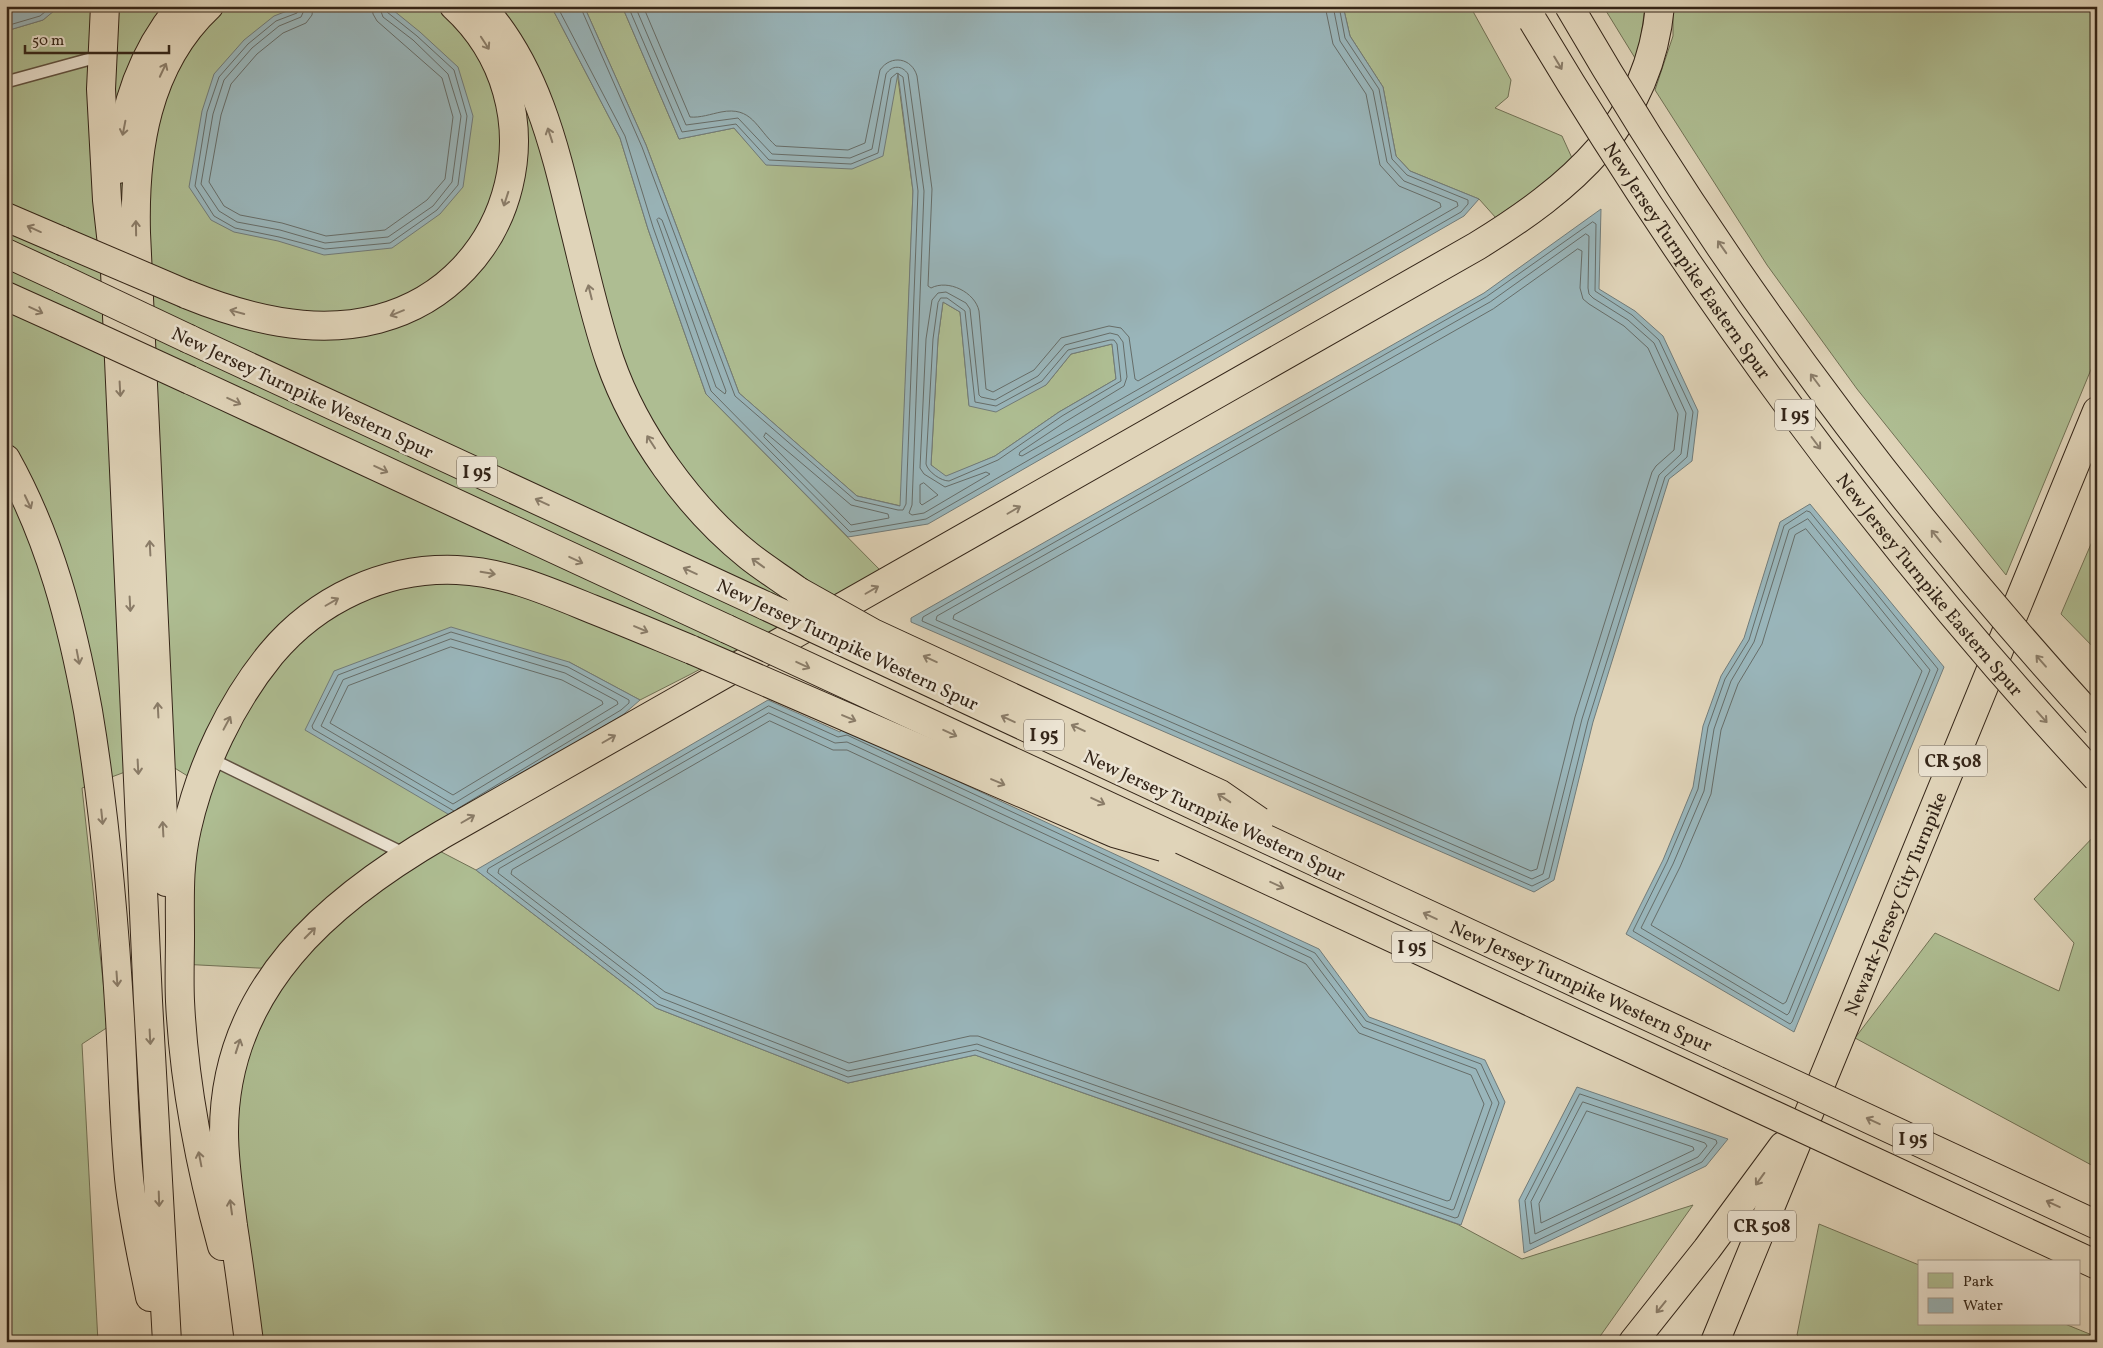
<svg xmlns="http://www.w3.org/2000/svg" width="2103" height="1348" font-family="Vollkorn,serif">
	<rect width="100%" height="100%" fill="#e0d4b9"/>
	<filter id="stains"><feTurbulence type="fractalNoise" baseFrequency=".004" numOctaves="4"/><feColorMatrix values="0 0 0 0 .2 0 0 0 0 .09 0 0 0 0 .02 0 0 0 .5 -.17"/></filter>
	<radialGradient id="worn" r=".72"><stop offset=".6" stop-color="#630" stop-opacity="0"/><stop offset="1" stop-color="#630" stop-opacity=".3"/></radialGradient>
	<path fill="#aebd92" stroke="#717155" d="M59,6h492l69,132 28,91 58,165 176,178 -191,102 -51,26 -71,-38 -116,155 -27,27 50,26 180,138 192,75 127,-28 482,169 65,35 171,-54 -97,137h-1347l-25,-212 53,-161 -97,-5 19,-181 -39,-24 -78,29 26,239 -26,17 16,298h-92v-1311l37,-11z
		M584,6h38l57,133 55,-11 33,37 130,-94 16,120 -12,315 -44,-10 -118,-103 -93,-248z
		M1343,6h127l41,74 -3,17 -13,11 67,28 10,22 -41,39 -35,21 -17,-19 -69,-28 -14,-15 -13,-69 -33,-51z
		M1603,6h42l-5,39 -5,13z
		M1673,6h424v349l-91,220 -149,-186 -90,-124 -112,-175 18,-54z
		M943,302l17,10 9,93 77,-20 25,-31 41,-10 4,35 -57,33 -64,44 -49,21 -15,-12 7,-126z
		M2097,530v121l-36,-37z
		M2097,833v335l-242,-130 80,-105 124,58 15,-48 -40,-44z
		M1819,1224l100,41v59h146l32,13v5h-292l-8,-7z"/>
	<path fill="#99b5ba" stroke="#717b79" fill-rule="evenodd" d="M6,6h54l-17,14 -37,11z
		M300,6h88l32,26 38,35 15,49 -10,71 -23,27 -48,34 -68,7 -46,-14 -44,-9 -23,-12 -22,-33 13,-76 12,-37 30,-34 30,-24z
		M551,6h33l62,139 93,248 118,103 43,10 13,-315 -15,-118 -15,83 -31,13 -86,-4 -32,-37 -55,11 -57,-133h721l7,30 33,51 13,69 14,15 69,28 -15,17 -536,308 -80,13 -142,-143 -58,-165 -28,-91zM943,302l17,10 9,94 27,6 50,-27 25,-31 41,-10 4,35 -57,33 -64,44 -49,20 -15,-11 7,-126z
		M1601,209l-2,80 36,22 28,25 35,75 -6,50 -23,18 -76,243 -39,158 -20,12 -623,-270v-4l573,-325z
		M1810,504l134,163 -150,365 -168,-98 37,-74 30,-73 10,-61 18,-50 23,-38 36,-116z
		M451,627l118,35 71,38 -16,14 -171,103 -148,-87 29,-59z
		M768,700l72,32 3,-4 476,221 50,68 116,43 20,42 -44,123 -486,-170 -127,28 -192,-75 -180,-138z
		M1577,1087l151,52 -22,27 -182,87 -5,-53z"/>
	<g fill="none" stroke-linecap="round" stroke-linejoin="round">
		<path stroke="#666d69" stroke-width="1" d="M299,6l-2,7 -21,8 -28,23 -29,33 -12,35 -12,74 19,30 21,12 44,9 46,12 65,-6 47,-33 21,-25 9,-69 -13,-46 -37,-34 -30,-24 -2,-6
			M306,6l-5,11 -22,9 -27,22 -28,32 -11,34 -12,70 18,27 18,11 43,8 45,13 63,-6 45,-31 19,-24 9,-66 -13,-42 -35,-34 -30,-23 -4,-11
			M313,6l-1,9 -6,8 -23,10 -26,21 -26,30 -10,31 -12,67 15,24 16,9 42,8 44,13 59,-6 42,-30 18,-21 8,-62 -11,-39 -65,-57 -4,-7 -1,-8
			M557,6l68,130 28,91 58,164 139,141 76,-13 535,-307 7,-8v-4l-61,-25 -15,-16 -13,-70 -34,-51 -6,-32
			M580,6l62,141 93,249 120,104 43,10h5l3,-6 12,-313 -15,-114 -6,-4 -6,5 -13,75 -27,11 -82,-4 -33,-36 -54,8 -54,-126
			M635,6l51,119 52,-7 34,36 78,4 22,-9 14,-75c6,-9 16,-9 22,0l16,117 -12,314 -3,8 3,2 12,-2 66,-39 -4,-2 -41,15 -21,-13 -4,-6 6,-129 6,-39 6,-7 8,-1 20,11 4,6 9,86 2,2 14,3 43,-24 27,-31 45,-12 8,2 5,7 4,35 -3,9 -59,36 -45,30 -1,3 3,1 436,-250 -1,-4 -53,-21 -17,-19 -14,-71 -33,-50 -7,-35
			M643,6l47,111c10,1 21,-3 31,-5 31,-6 35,16 55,34l72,4 17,-7 15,-73c11,-16 32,-12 37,6l15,113 -4,97 3,2c17,-9 44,4 48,23l7,78 7,3 41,-22 27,-32 48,-12 12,2 8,9 6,42 3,2 303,-174 -1,-4 -41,-17 -19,-21 -14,-71 -33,-50 -8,-38
			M6,26l34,-10 12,-10
			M659,218l3,2 64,171 -1,3 -9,-7 -57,-162 -2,-5z
			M1593,222l3,2 -1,67 37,24 27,25 34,72 -6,45 -22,20 -77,244 -39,157 -17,8 -610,-265 1,-4 563,-320z
			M1586,234l3,2 -1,52 1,6 4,4 35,22 26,23 32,70 -5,41 -22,21 -77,244 -39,155 -11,5 -596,-259 1,-4 553,-314z
			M1578,249l4,2 -2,37 3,11 6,5 35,22 24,22 30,66 -4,36 -18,16 -4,6 -77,245 -38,152 -6,2 -578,-252 1,-4 539,-306z
			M941,298h6l18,13 10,91 21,4 46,-25 26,-31 42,-10h4l3,4 4,37 -59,35 -64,44 -49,21c-8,0 -21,-9 -23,-17l7,-125 5,-36z
			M766,433l85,72 37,9 1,4 -38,7 -87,-88z
			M924,483l14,12 -16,10 -2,-2v-18z
			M1807,511l3,1 128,157 -146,353 -2,2 -157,-93 34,-69 31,-73 10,-62 17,-48 24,-39 35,-114z
			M1808,519l122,151 -141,343 -2,2 -146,-87 32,-64 31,-73 10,-62 17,-48 23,-39 35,-112z
			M1806,529l116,142 -136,331 -3,2 -132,-79 29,-58 31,-73 10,-64 17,-46 24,-40 33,-109z
			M451,639l114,34 52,28 1,3 -165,100 -132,-78 22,-46z
			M451,647l111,33 40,21 1,3 -150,91 -123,-72 18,-37z
			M769,706l69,31 9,-2 468,218 51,68 115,43 18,39 -41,114 -3,1 -479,-168 -128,27 -190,-73 -171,-132 1,-3z
			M769,713l66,30 12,-1 464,216 52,69 113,42 16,34 -38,106 -2,1 -475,-166 -129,27 -187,-73 -163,-125 1,-4z
			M770,721l63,29h14l459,214 53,69 112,42 13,29 -34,96 -3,1 -469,-165h-8l-121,27 -184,-71 -154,-118 1,-4z
			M454,811l-141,-82 -1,-3 26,-51 113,-43 117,35 61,33v3l-8,7 -164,99
			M1580,1094l136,46 1,3 -15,19 -172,82 -5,-43z
			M1583,1102l122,41 2,3 -9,11 -163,77 -4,-32z
			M1587,1111l106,36 1,3 -153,73 -2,-19z"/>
		<defs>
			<path id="lane" d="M6,82l95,-26
				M209,758l196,96"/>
			<g id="highway">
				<path d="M105,6l-4,83 6,111 8,71 33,730 19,341"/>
				<path d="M481,6c54,59 73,138 91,213 12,47 22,96 38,142 25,72 79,147 139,195 15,12 33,23 49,35"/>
				<path d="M118,169c5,-59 24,-117 63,-163"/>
				<path d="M6,217l56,24"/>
				<path d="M6,253l56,26"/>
				<path d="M186,294c59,24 127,42 192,25 140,-37 183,-215 76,-313"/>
				<path d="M6,296l60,27"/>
				<path d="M189,339l577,267"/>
				<path d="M190,380l537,249"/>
				<path d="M6,459c44,79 66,164 82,252 17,102 26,206 32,308 3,53 4,106 9,159 4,40 13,79 21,119"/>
				<path id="s1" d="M1322,865l407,189"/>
				<path d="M166,882l-30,-649c-2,-82 10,-168 73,-227"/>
				<path d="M222,1246c-22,-80 -38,-162 -42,-245 -1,-22 0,-44 0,-65 0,-39 -2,-69 7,-108 14,-62 44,-125 84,-174 46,-55 114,-87 186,-84 48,2 91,21 135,39 33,13 66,27 100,41"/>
				<path d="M249,1342c-5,-39 -10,-78 -16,-116 -4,-32 -9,-63 -9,-94 0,-144 105,-232 219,-298l1034,-588c94,-58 172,-122 183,-240"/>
				<path d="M1633,1342l74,-93 76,-103"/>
				<path id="s2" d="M1715,1342l382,-931"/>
			</g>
		</defs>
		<use href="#lane" stroke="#5f5140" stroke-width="14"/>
		<use href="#highway" stroke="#342518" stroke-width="30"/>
		<use href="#lane" stroke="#ebe3d2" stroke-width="11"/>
		<use href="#highway" stroke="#e0d4b9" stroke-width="28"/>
		<defs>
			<g id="highway-bridge">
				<path d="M1569,6c149,257 328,498 528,717"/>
				<path id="s3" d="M1533,21c162,271 349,526 564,757"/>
				<path d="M62,241l124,53"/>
				<path d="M62,279l127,60"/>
				<path d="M66,323l124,57"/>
				<path d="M798,591l75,42 347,161 39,27"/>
				<path d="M766,606l556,259"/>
				<path d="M727,629l1370,636"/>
				<path d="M692,650l422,183 49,14"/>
				<path d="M1729,1054l368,171"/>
			</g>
		</defs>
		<use href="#highway-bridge" stroke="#342518" stroke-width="30" stroke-linecap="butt"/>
		<use href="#highway-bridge" stroke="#e0d4b9" stroke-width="28"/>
	</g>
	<defs><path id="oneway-shaft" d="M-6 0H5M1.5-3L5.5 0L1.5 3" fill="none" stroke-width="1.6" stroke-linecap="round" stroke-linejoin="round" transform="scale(1.25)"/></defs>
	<g stroke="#8a7c68">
		<use href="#oneway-shaft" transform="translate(485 43) rotate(57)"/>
		<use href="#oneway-shaft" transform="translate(1558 63) rotate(59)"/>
		<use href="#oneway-shaft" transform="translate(163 70) rotate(-65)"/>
		<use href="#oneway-shaft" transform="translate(124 128) rotate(101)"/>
		<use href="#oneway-shaft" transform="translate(550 135) rotate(-108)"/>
		<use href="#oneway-shaft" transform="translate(506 199) rotate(108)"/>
		<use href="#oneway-shaft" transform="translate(136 228) rotate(-91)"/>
		<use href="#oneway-shaft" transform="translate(34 229) rotate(-156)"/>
		<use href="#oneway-shaft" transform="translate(1722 247) rotate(-125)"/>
		<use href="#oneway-shaft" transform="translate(590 292) rotate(-104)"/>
		<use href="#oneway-shaft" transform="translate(36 310) rotate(25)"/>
		<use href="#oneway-shaft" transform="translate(237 312) rotate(-165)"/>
		<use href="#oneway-shaft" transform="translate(397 313) rotate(158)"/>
		<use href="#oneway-shaft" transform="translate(1815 380) rotate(-127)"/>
		<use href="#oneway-shaft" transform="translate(120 389) rotate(87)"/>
		<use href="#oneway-shaft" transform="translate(234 401) rotate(25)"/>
		<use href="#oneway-shaft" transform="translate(651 442) rotate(-123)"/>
		<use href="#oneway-shaft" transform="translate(1816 443) rotate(53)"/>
		<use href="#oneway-shaft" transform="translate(381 469) rotate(25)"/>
		<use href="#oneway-shaft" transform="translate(28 502) rotate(65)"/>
		<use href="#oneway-shaft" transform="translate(542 502) rotate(-155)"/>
		<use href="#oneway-shaft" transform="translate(1014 510) rotate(-30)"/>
		<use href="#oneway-shaft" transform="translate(1936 536) rotate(-129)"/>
		<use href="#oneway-shaft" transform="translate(150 548) rotate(-93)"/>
		<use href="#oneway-shaft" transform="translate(576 560) rotate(25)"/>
		<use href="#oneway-shaft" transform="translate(758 563) rotate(-144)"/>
		<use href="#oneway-shaft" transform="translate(690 571) rotate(-155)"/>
		<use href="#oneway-shaft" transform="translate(488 573) rotate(9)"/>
		<use href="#oneway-shaft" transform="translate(872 590) rotate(-30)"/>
		<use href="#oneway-shaft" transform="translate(332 602) rotate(-30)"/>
		<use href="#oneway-shaft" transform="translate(130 604) rotate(87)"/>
		<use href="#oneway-shaft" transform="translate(641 629) rotate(23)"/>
		<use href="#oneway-shaft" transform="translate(78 657) rotate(79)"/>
		<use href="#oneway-shaft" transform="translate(930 659) rotate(-155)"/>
		<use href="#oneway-shaft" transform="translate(2041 661) rotate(-131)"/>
		<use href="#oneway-shaft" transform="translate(803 665) rotate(25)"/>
		<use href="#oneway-shaft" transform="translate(158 710) rotate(-93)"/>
		<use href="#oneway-shaft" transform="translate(2042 717) rotate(48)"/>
		<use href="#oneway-shaft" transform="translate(849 718) rotate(23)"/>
		<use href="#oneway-shaft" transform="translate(1008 719) rotate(-155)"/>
		<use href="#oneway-shaft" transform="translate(227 723) rotate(-62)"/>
		<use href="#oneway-shaft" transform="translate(1078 728) rotate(-155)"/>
		<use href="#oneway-shaft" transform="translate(950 733) rotate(25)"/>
		<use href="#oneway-shaft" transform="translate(609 739) rotate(-30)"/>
		<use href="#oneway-shaft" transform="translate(138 767) rotate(87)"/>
		<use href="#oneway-shaft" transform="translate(998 782) rotate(23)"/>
		<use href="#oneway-shaft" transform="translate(1224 798) rotate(-147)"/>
		<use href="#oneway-shaft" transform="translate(1098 801) rotate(25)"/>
		<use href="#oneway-shaft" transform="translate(102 817) rotate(84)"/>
		<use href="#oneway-shaft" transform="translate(468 819) rotate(-30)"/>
		<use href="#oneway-shaft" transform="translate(163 829) rotate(-93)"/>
		<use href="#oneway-shaft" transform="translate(1277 885) rotate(25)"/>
		<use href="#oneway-shaft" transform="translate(1430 916) rotate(-155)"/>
		<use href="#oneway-shaft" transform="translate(310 933) rotate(-45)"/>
		<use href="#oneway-shaft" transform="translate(117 979) rotate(86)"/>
		<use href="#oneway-shaft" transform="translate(150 1037) rotate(87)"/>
		<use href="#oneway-shaft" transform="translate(238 1046) rotate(-72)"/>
		<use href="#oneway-shaft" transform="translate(1873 1121) rotate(-155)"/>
		<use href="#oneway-shaft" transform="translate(200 1159) rotate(-101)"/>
		<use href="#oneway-shaft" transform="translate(1760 1179) rotate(126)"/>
		<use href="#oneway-shaft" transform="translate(159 1199) rotate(88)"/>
		<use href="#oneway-shaft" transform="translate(2053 1204) rotate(-155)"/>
		<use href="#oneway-shaft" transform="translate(231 1207) rotate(-98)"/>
		<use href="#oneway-shaft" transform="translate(1661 1307) rotate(129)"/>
	</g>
	<g text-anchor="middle" stroke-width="5" stroke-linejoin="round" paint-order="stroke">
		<g fill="#ebe3d2" stroke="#6b5e50" stroke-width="1">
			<rect x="1775" y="399.5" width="40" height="31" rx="4"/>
			<rect x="457" y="456.5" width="40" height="31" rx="4"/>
			<rect x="1024" y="719.5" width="40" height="31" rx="4"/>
			<rect x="1919" y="745.5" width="68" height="31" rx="4"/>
			<rect x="1392" y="931.5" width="40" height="31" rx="4"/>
			<rect x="1893" y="1123.5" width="40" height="31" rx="4"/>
			<rect x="1728" y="1210.5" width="68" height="31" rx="4"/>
		</g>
		<g font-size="18" font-weight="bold" fill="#342518">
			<text x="1795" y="421">I 95</text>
			<text x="477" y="478">I 95</text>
			<text x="1044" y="741">I 95</text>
			<text x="1953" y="767">CR 508</text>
			<text x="1412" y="953">I 95</text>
			<text x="1913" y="1145">I 95</text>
			<text x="1762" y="1232">CR 508</text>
		</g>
		<g font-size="19" fill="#342518" stroke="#ebe3d2">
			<text dy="7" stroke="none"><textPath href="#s3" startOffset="285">New Jersey Turnpike Eastern Spur</textPath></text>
			<text transform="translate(303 392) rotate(25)" y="7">New Jersey Turnpike Western Spur</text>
			<text dy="7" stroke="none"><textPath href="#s3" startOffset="690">New Jersey Turnpike Eastern Spur</textPath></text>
			<text transform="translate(848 644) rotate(25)" y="7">New Jersey Turnpike Western Spur</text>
			<text transform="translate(1215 815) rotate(25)" y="7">New Jersey Turnpike Western Spur</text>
			<text dy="7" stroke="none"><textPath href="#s2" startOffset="474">Newark-Jersey City Turnpike</textPath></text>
			<text dy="7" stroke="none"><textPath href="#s1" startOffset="286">New Jersey Turnpike Western Spur</textPath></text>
		</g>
	</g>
	<rect width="2103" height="1348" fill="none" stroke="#e0d4b9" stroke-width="25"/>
	<rect x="8" y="8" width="2088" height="1333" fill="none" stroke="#342518" stroke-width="2.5"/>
	<rect x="12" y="12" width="2078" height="1323" fill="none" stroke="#342518"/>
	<rect x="1918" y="1260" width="162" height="65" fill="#ebe3d2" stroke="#a29788"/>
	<rect x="1928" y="1273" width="25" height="15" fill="#aebd92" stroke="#a29788"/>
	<text x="1963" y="1286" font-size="15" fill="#342518">Park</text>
	<rect x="1928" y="1298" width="25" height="15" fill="#99b5ba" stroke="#a29788"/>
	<text x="1963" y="1310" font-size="15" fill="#342518">Water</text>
	<path d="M25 45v8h144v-8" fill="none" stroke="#342518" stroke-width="2.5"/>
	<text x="32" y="45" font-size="15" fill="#342518" stroke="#ebe3d2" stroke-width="4" paint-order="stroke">50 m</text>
	<rect width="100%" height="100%" filter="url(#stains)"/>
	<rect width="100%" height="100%" fill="url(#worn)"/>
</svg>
